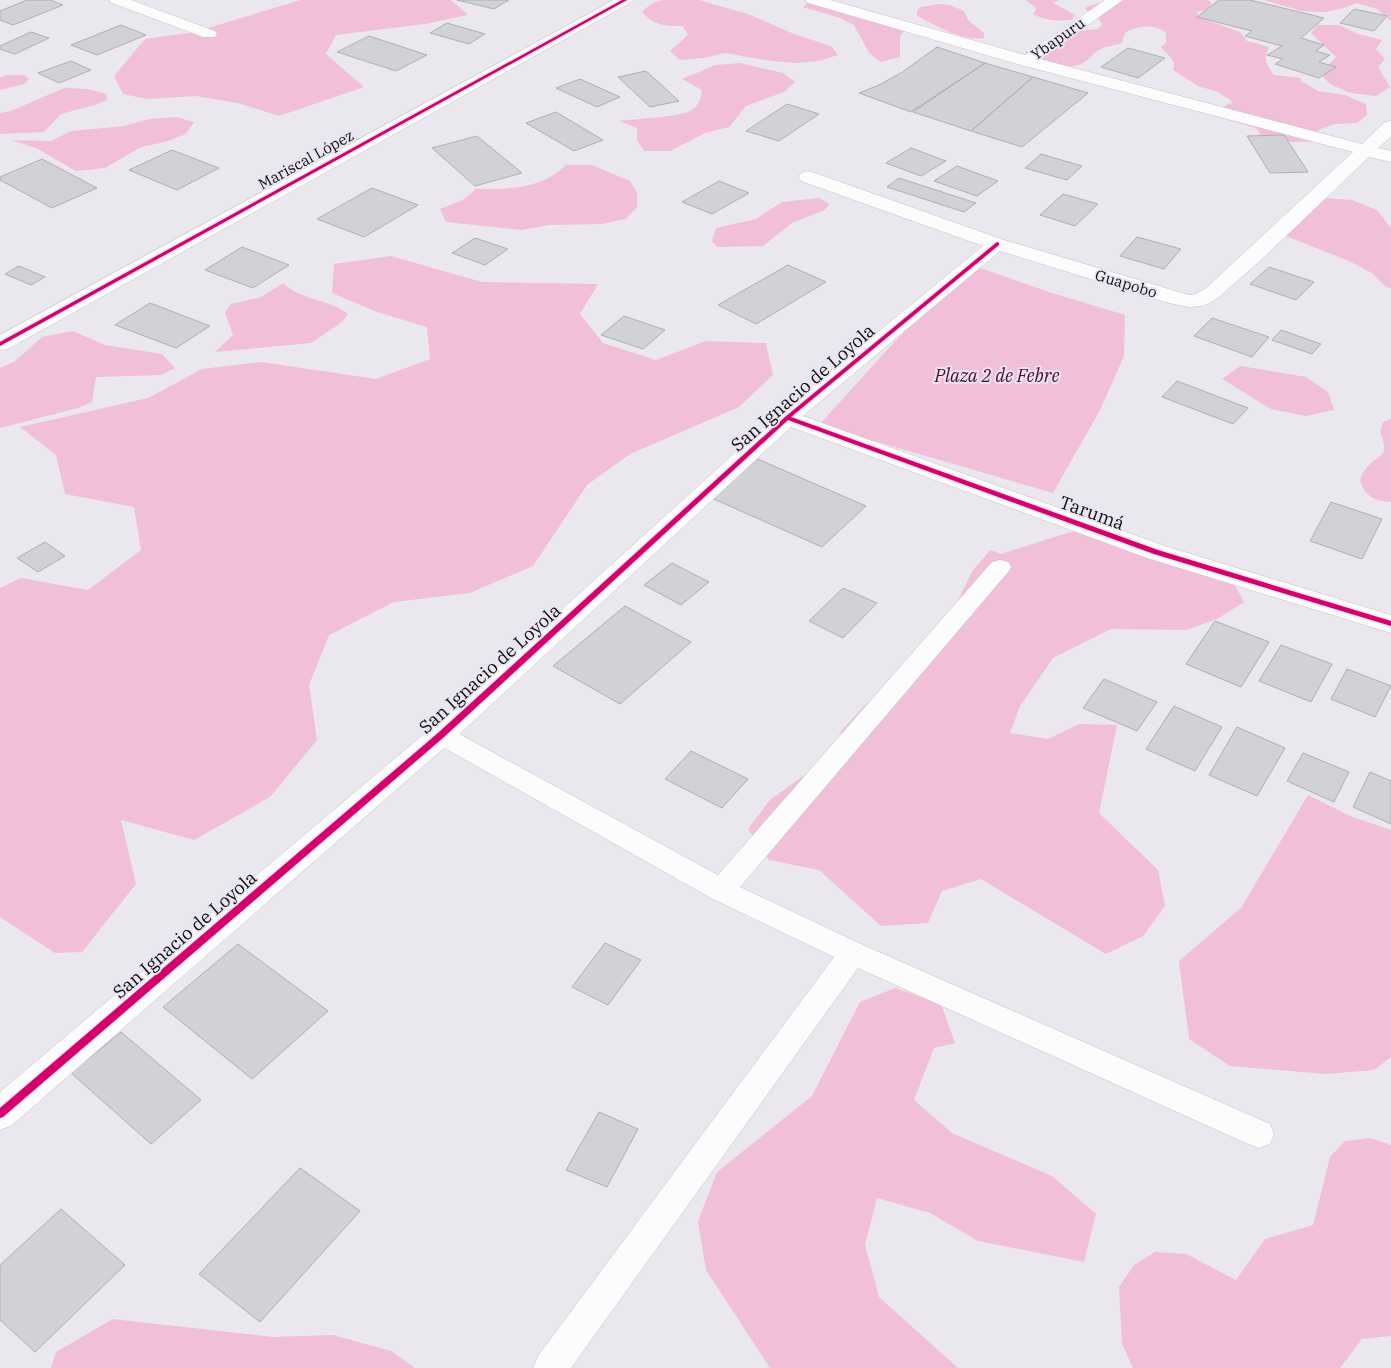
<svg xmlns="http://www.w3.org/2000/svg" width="1391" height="1368" font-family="'IBM Plex Serif',serif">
	<rect width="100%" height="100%" fill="#eae8ee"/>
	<path fill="#f1bfd7" d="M300,0h151l17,15 -43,9 -89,11 -10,19 38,33 -85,29 -41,-13 -42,-7 -49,3 -24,-5 -9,-18 31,-37 50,-7z
		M663,0h36l49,14 46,20 37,12 7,9 -19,6 -23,2 -24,-2 -47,-8 -21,5 -24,2 -10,-9 18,-16 -5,-9c-16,0 -31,0 -41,-15l11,-8z
		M1025,0h34l-6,3 22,12 -3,5c-14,1 -26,1 -39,-6l3,-4 -2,-4z
		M1110,0h97l4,2 -1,5 -5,3 -8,2 1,5 42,15 7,9 22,6c-6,13 -3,18 5,28l27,3v3l17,10 27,4 21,9 1,11 -10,8 -23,1 -16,6v11l-25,1 -29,-3 -8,-11 -27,-8 -9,-11 13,-7 -15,-10 -20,-6 -25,-16c4,-12 -7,-15 -12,-23l5,-4v-10c-10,-10 -30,-7 -41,0l-3,10c-8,3 -19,3 -26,9 -5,4 -9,10 -15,12 -13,6 -48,-1 -56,-12l40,-9 12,-12 21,-2 4,-4c-3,-10 -12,-9 -17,-17 8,-5 17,-4 25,-8z
		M1264,0h127v21l-14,-12 -20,-6 -13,5 -19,4 -23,-1z
		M808,2c33,4 72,4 97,27l-5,8v20l-19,5 -12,-9 -15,-28 -14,-7 -37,-11z
		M939,4l11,1 14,6 4,9 16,13v5c-23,3 -47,-12 -67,-22v-5l4,-4z
		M1317,25h22l19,9 24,6 -6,9 9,10 -7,8 12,20 -14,9 -26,-3 -20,-9 -10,-11 16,-16 -25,-24z
		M740,63l43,10 12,9 -11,10 -38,14 -17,21 -24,6 -35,18h-26l-7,-11v-12l-18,-7c14,-2 64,-4 73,-11 7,-4 9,-13 10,-20l-20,-11 34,-14z
		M6,75h18l5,4 -5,5 -24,6v-12z
		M64,88l24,1 18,5 1,6 -9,4 -37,10 -17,18 -44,2v-21l11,-2z
		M176,117l18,5 -8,12 -21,8 -24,5 -36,21 -29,3 -40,-23 -25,-8 40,1 20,-10 53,-5 25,-7z
		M566,165h26l38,16 7,12v14l-11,12 -25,5 -52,1 -27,5 -76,-8 -6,-13 23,-9 13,-11c33,0 64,1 90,-24z
		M819,198l10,6 -4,6 -33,13 -29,23 -46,1 -5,-6 4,-13 40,-9 26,-17z
		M1325,198l27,2 25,10 14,18v60l-5,-1 -14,-14 -23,-12 -76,-30z
		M391,256l91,26 116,2 -18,30 23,29 53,17 50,-19 60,2 7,32 -34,32 -109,47 -43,31 -54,81 -63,27 -76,9 -65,33 -20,50 8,55 -47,57 -76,43 -73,-20 15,64 -54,68 -27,1 -55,-36v-329l21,-10 67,12 53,-40 -7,-43 -69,-13 -9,-39 -36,-28 128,-29 54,-29 59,-7 115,17 54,-20 -3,-32 -50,-15 -45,-19 2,-29z
		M966,263l83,29 76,23 -1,41 -24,54 -47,83 -234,-68z
		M283,283c17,17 46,16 65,31l-6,8 -31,21 -96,9 18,-17 -8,-22 6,-9 30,-7z
		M73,331l32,14 57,9 13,14 -14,7 -65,2 -4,25 -14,6 -78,20v-60l14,-6 28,-25z
		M1240,366l66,11 22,15 6,18 -28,6 -35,-7 -49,-30z
		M1391,419v83c-16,-1 -25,-5 -31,-21 1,-4 3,-9 5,-11 14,-19 26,-9 15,-39l3,-9z
		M1098,527l67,19 66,33 13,23 -27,17 -31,11 -75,-1 -58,29 -33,48 -10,27 38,6 31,-15 38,1 -18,88 59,57 7,36 -22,30 -37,18 -125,-75 -39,12 -14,32 -47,3 -62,-56 -50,-10 -21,-31 22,-29 58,-42 14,-28 24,-26 29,-17 43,-48 35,-69 17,-20 11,4 66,-21z
		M1308,795l42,21 41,14v227l-17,13 -49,4 -95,-8 -41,-27 -10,-78 62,-53z
		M895,988l46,16 14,39 -21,5 -20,52 38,33 100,43 44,38 -12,48 -106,-21 -48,-28 -53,-15 -12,47 14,52 79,71h-188l-64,-98 -8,-49 19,-49 95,-76 48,-94z
		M1370,1138l21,7v191l-29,3 -22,29h-207l-11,-24 -3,-57 15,-22 21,-13 31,2 50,26 29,-41 48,-14 17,-68 15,-16z
		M113,1319l160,18 60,-2 58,16 24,17h-364l5,-16z"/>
	<path fill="#d2d1d6" stroke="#aeaeb3" d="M27,0h23l13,5 -50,20 -13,-5v-9z
		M457,0h52l-15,9z
		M1219,0h31l74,18 -23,20 23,7 -8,6 14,4 -11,7 17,5 -17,11 -44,-14 8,-5 -16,-4 15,-9 -37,-10 7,-5 -55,-14z
		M1354,9l33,7 -13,15 -34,-8z
		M447,23l38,11 -16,10 -39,-11z
		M121,25l25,10 -49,20 -26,-10z
		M31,32l18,6 -34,16 -15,-5v-3z
		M369,36l58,19 -31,16 -59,-19z
		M937,47l48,16 -74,49 -52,-19 20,-8 22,-12z
		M1128,48l37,10 -27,20 -37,-11z
		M71,61l20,9 -32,13 -21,-10z
		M985,63l48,14 -62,54 -58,-19z
		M646,71l33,30 -29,6 -32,-30z
		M1033,77l55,16 -66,54 -51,-16z
		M580,79l40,18 -23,10 -41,-19z
		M787,104l32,10 -40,27 -33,-10z
		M556,112l47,28 -29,11 -48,-28z
		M1284,135l24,37 -38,1 -23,-37z
		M477,136l45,37 -47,13 -43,-38z
		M911,148l35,13 -25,15 -35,-13z
		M172,150l47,18 -42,22 -48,-20z
		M1041,154l41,12 -15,14 -42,-12z
		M42,159l55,29 -45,20 -52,-28v-3z
		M957,166l41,15 -21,15 -43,-15z
		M899,178l77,25 -12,9 -77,-25z
		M719,181l30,12 -37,21 -30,-12z
		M372,188l46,17 -54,32 -47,-18z
		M1063,194l35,10 -23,22 -35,-11z
		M1137,237l44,12 -17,20 -44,-13z
		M475,238l33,11 -23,16 -33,-12z
		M242,247l47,18 -36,23 -48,-18z
		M788,265l38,17 -70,42 -38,-19z
		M19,266l26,11 -14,8 -26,-11z
		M1269,267l45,15 -18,18 -46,-16z
		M150,303l60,23 -34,22 -61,-23z
		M624,316l41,14 -22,19 -42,-14z
		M1212,318l57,19 -17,20 -58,-21z
		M1281,330l40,14 -9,10 -40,-14z
		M1177,381l71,27 -15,16 -71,-27z
		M753,457l113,49 -44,41 -115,-51z
		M1331,502l51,17 -20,40 -52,-18z
		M45,542l20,14 -27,16 -21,-14z
		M672,563l37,19 -28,23 -37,-20z
		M843,588l34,15 -34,35 -34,-17z
		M625,606l66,36 -71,62 -67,-38z
		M1215,621l54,21 -28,45 -55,-23z
		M1281,645l51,19 -21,38 -52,-21z
		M1347,669l44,17 -16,31 -44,-18z
		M1104,679l53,23 -20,29 -54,-23z
		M1174,706l48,21 -27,44 -49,-22z
		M1237,727l48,21 -28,48 -48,-21z
		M691,751l57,28 -26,29 -57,-29z
		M1303,753l46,19 -15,30 -47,-21z
		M1370,772l21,9v43l-38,-17z
		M605,943l36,17 -33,45 -36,-18z
		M238,944l90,67 -76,68 -89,-72z
		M121,1032l80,68 -50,44 -80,-71z
		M599,1112l39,17 -31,58 -41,-17z
		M300,1168l60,43 -100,111 -61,-48z
		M61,1209l64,56 -90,87 -35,-32v-55z"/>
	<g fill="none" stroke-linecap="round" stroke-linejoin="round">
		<defs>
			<path id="lane" d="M1000,560l8,2 3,5 -3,5 -268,315 123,58 407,179 4,10 -4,10 -11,4 -11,-4 -390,-176 -287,400h-38l5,-12 296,-399 -123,-59 -279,-157 -3,-6 3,-6 9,-3 9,3 268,146 274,-313z"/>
			<path id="street" d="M109,0h22l84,31 2,3 -2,3h-12l-91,-34z
				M805,0h25l195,55 80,-55h18l-83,59 322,85 23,-22 6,-1v15l-13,12 13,3v11l-22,-5 -107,102 -42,37 -12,8 -7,2 -12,1 -20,-4 -169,-52 -197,165 362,130 226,69v18l-244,-75 -356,-131 -340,315 -439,383 -12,5v-38l431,-364 348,-315 204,-167 -182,-65 -2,-4 2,-4 7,-2 7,2 189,67 185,55 7,-1 10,-6 147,-136 -332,-87 -213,-62z"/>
			<path id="secondary" d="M614,0h19l-3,3 -622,346 -8,1v-15z"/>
		</defs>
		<use href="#lane" stroke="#c4c3c7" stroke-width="1"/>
		<use href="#street" stroke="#c4c3c7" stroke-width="1"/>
		<use href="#secondary" stroke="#c4c3c7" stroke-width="1"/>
		<use href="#lane" fill="#fcfcfc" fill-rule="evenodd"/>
		<use href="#street" fill="#fcfcfc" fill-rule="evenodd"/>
		<use href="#secondary" fill="#fcfcfc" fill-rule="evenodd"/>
		<defs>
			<path id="cycleway" d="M622,0h5l-627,346v-4z
				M997,242l2,1v2l-208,172 367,133 233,71v5l-237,-72 -366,-134 -344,317 -441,380 -3,1v-10l438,-375 347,-316z"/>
		</defs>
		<use href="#cycleway" stroke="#e9e5f1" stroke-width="3"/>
		<use href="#cycleway" fill="#d6006c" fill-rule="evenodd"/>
	</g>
	<g text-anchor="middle" stroke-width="4" stroke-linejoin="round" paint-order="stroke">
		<g font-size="15" fill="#0f0d11" stroke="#e9e5f1">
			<text transform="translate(1058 39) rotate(-35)" y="5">Ybapuru</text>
			<text transform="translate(306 160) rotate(-29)" y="5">Mariscal López</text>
			<text transform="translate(1126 284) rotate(17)" y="5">Guapobo</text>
		</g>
		<g font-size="18" font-style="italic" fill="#580234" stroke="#e9e5f1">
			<text x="997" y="382">Plaza 2 de Febre</text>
		</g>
		<g font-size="18" fill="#0f0d11" stroke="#e9e5f1">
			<text transform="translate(803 388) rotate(-41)" y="6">San Ignacio de Loyola</text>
			<text transform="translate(1092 513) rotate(20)" y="6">Tarumá</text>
			<text transform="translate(490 669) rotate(-42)" y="6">San Ignacio de Loyola</text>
			<text transform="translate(185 935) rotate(-41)" y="6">San Ignacio de Loyola</text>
		</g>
	</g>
</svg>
